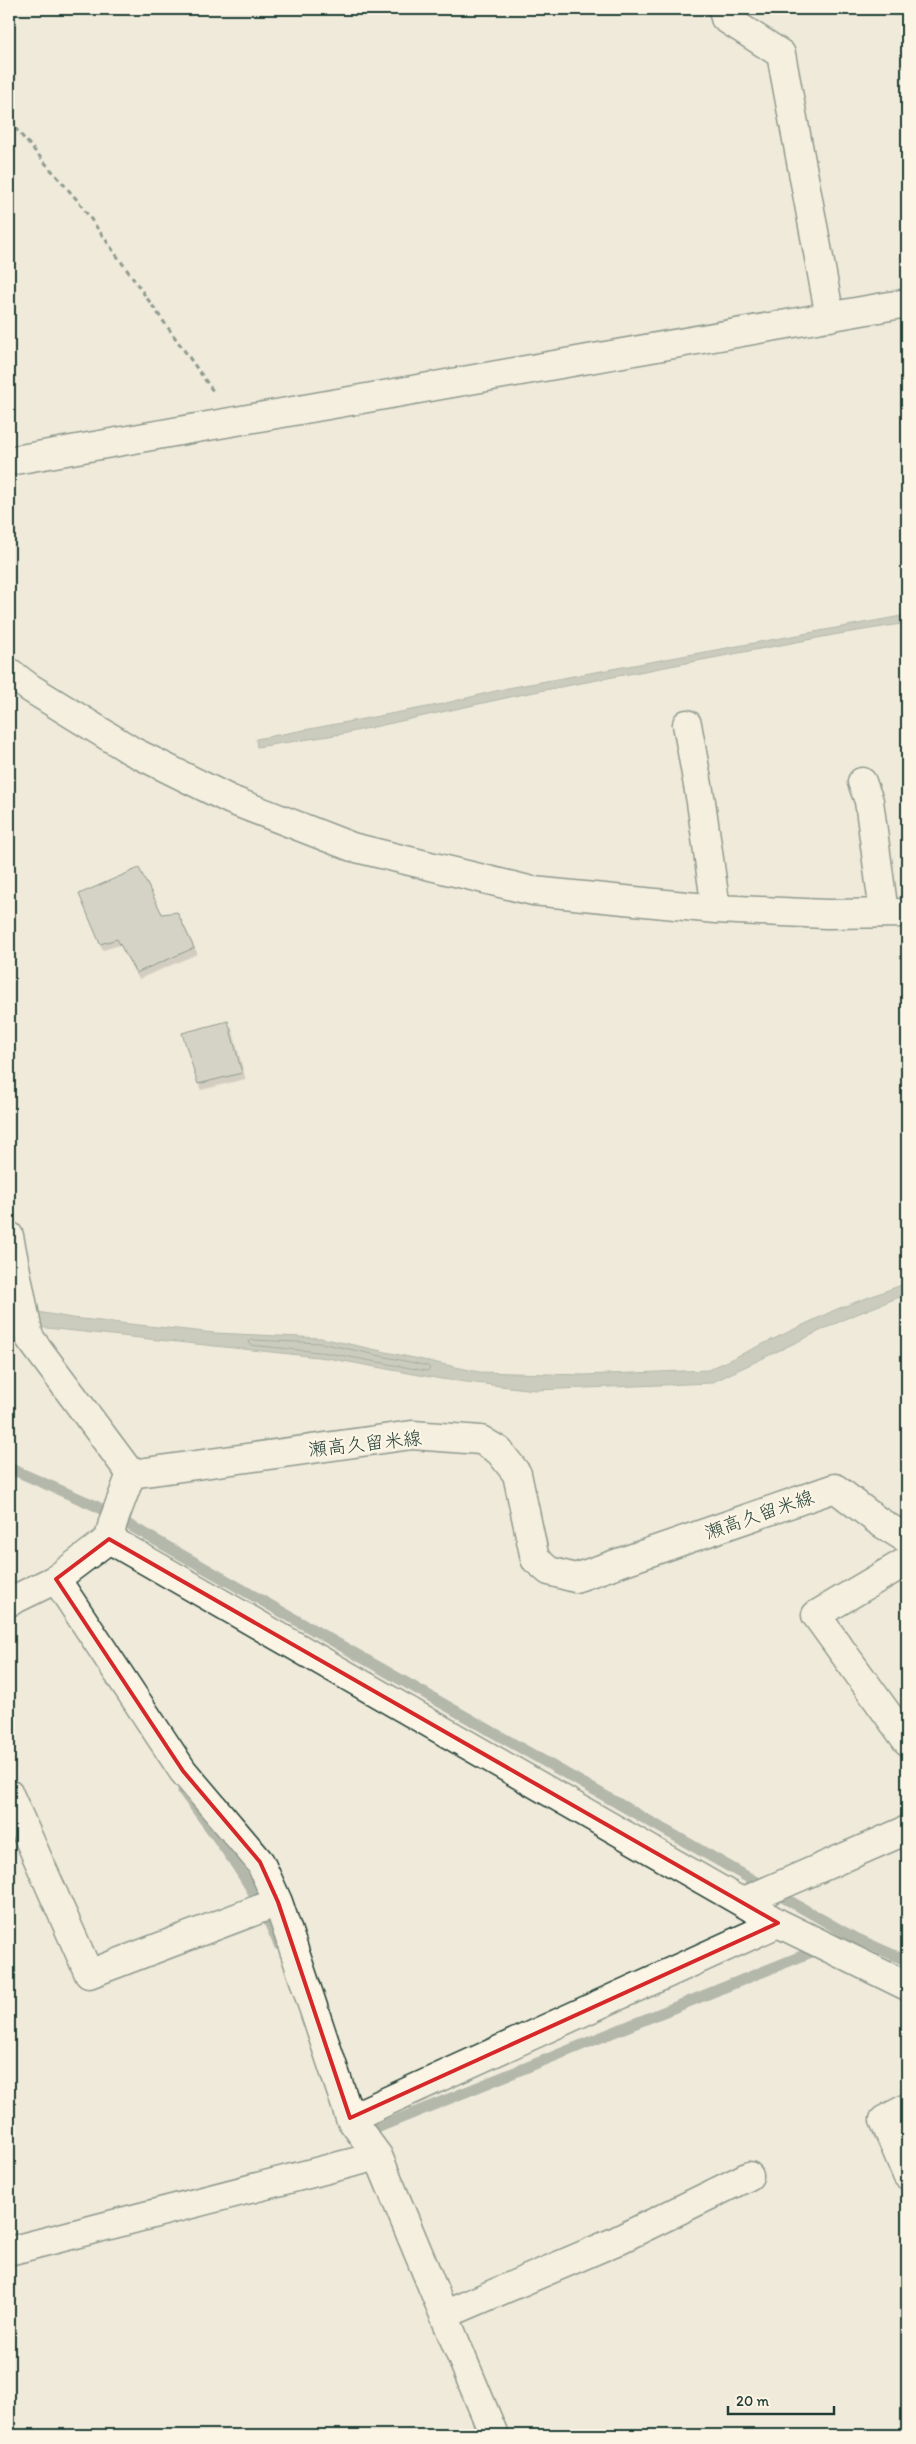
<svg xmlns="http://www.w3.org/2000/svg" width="916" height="2444" font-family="Itim,'Klee One',sans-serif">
	<defs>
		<filter id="shadow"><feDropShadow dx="3" dy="5.5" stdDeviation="0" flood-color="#0004"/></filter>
	</defs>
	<rect width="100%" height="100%" fill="#efeada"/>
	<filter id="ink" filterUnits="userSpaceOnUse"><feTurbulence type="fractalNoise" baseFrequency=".02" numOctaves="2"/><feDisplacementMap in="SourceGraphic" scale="10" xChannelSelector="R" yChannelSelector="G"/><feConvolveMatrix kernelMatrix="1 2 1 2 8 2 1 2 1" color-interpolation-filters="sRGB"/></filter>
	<g filter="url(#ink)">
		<path fill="#9fa89a" stroke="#6c7d71" d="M907,615v8l-74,12 -309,59 -182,40 -85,13 -1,-8 182,-34 70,-17z
			M907,1283v11l-60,24 -136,65 -176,7 -94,-11 -114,-21 -318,-34v-17l63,11 143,15 106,5 158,34 105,3 124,-5 129,-61z"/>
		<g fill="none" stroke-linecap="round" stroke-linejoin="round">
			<path stroke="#52685d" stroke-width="1" d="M252,1340l69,3 107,23 2,3 -3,2 -99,-18 -77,-8 -2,-3z"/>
			<path stroke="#6c7d71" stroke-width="11" d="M9,1468l85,37 757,431 56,25
				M183,1791c36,49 74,97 96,154
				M362,2134l489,-198"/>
		</g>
		<path fill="#b5b9ad" stroke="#1f3d34" filter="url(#shadow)" d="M139,868l23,46 15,-2 17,36 -58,25 -19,-34 -17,5 -21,-50z
			M228,1021l14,52 -44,11 -16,-51z"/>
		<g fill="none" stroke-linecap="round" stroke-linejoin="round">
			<defs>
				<path id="minor" d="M723,9l2,9 56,36 49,263
					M9,461l898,-158
					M9,672l21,16 102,63 99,49 121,47 181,44 183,18 110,5 81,-1
					M687,724l14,78 15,107
					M862,782l7,19 15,112
					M9,1236l20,101 102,137
					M109,1539l669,384 129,63
					M907,1561l-91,54 91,126
					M56,1579l127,192 77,91 18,40 72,216 28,38 116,279
					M9,1794l80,180 189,-72
					M742,1902l165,-72
					M907,2108l-23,12 23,55
					M350,2118l428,-195
					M9,2251l369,-95
					M444,2315l170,-73 135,-66"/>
				<path id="major" d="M9,1602l47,-23 53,-40 4,-17 18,-48 281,-39 69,5 18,11 18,23 18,85 14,12 26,7 260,-90 43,33 29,18"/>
			</defs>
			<use href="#minor" stroke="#1f3d34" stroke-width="31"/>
			<use href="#major" stroke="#1f3d34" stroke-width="31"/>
			<path stroke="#1f3d34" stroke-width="3" stroke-dasharray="5 4" stroke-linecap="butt" d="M9,121l69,80 135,190"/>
			<use href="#minor" stroke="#fcf5e5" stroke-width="28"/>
			<use href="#major" stroke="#fcf5e5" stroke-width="28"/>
		</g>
	</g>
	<path d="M0 0H916V2444H0ZM109,1539l669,384 -428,195 -72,-216 -18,-40 -77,-91 -127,-192z" fill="#efeada" fill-opacity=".55" fill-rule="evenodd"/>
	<path fill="none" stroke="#d62828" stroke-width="4" stroke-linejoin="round" d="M109,1539l669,384 -428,195 -72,-216 -18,-40 -77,-91 -127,-192z"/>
	<g text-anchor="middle" stroke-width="4.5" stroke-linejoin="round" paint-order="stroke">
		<g font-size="19" fill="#1f3d34" stroke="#fcf5e5">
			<text transform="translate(365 1443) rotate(-6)" y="7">瀬高久留米線</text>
			<text transform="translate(759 1514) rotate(-19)" y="7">瀬高久留米線</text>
		</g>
	</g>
	<rect width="916" height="2444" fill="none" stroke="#fcf5e5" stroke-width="30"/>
	<rect x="15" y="15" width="886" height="2414" fill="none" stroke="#1f3d34" stroke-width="2" filter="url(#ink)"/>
	<path d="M728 2406v8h106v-8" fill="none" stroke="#1f3d34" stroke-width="2.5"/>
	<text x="736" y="2406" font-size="15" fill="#1f3d34" stroke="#fcf5e5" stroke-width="4" paint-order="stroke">20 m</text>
</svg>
